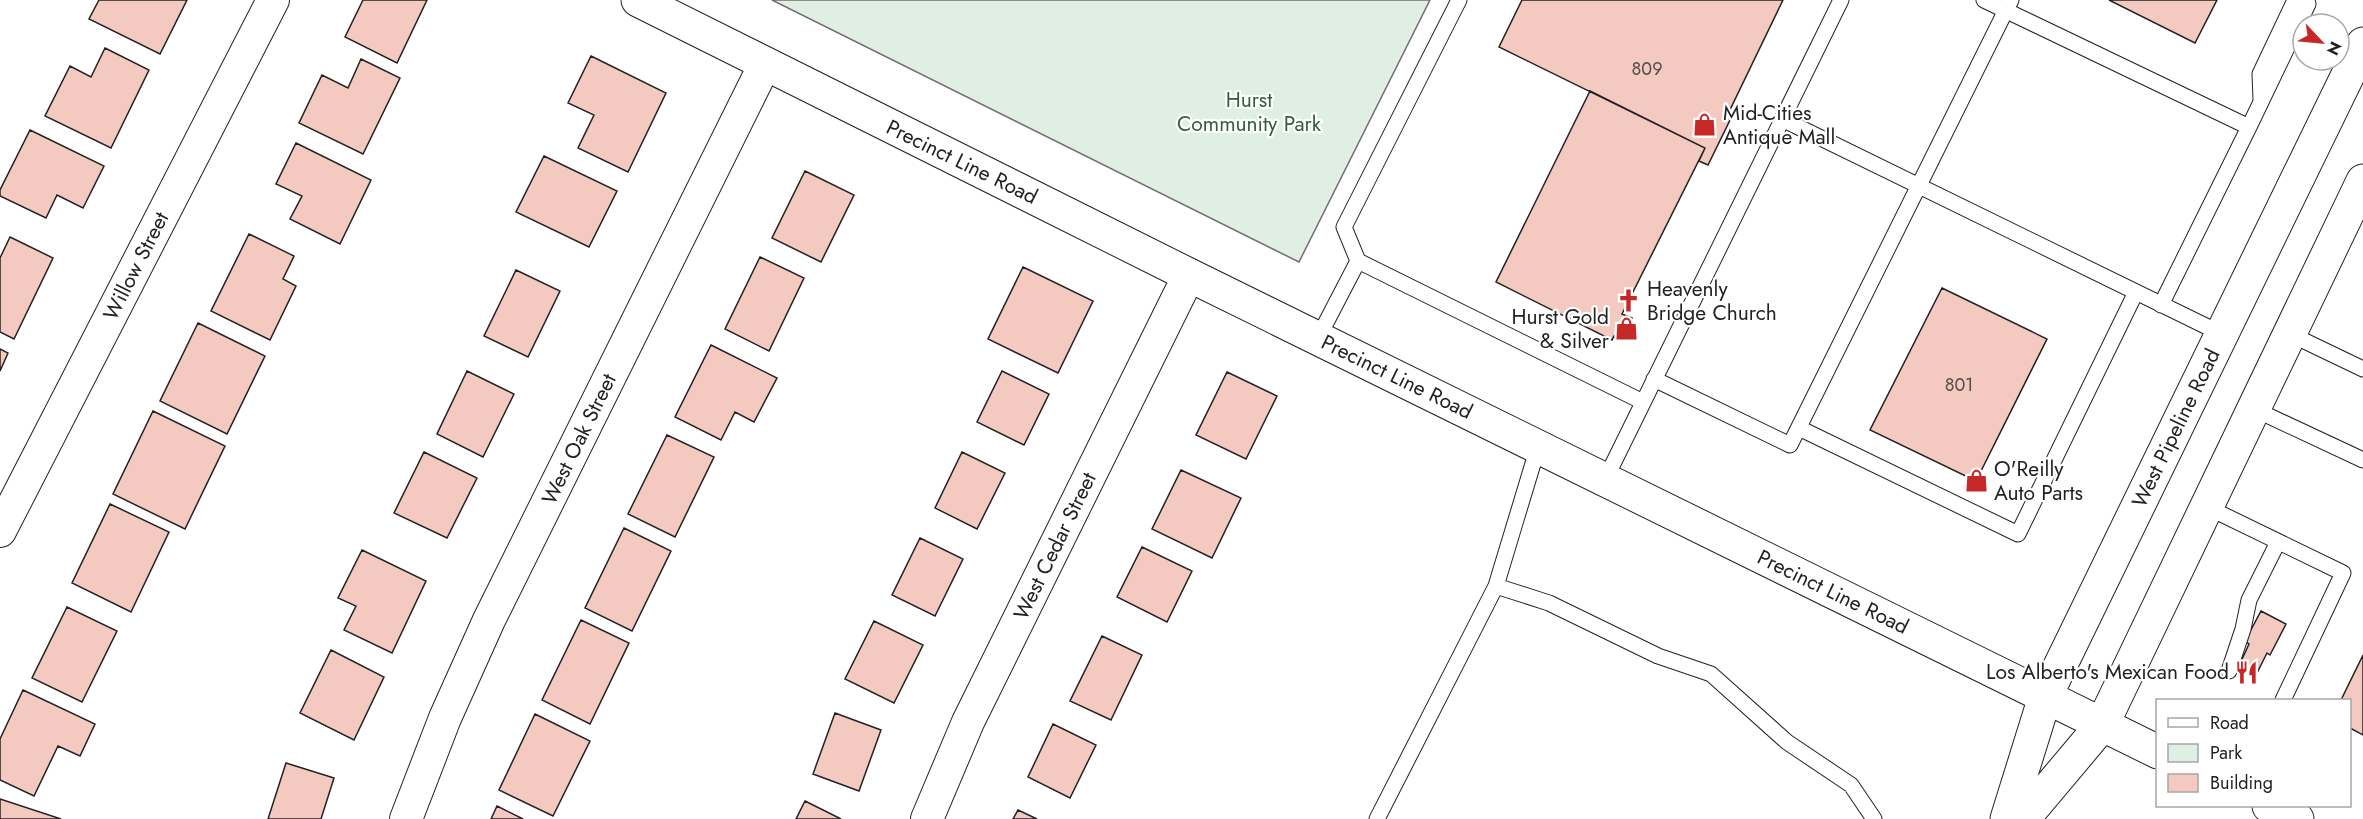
<svg xmlns="http://www.w3.org/2000/svg" width="2363" height="819" font-family="Jost,sans-serif">
	<rect width="100%" height="100%" fill="#fff"/>
	<path fill="#e0efe3" stroke="#6f6f6f" stroke-width="1.5" d="M772,0h658l-131,262z"/>
	<path fill="#f3c9c0" stroke="#222" stroke-width="1.5" d="M99,0h88l-27,54 -71,-35z
		M363,0h64l-30,63 -52,-26z
		M1522,0h261l-55,114 4,2 -24,49 -9,-4 6,-13 -206,-101z
		M2109,0h108l-22,43z
		M105,48l44,22 -38,78 -66,-32 25,-50 21,11z
		M591,56l75,37 -38,79 -50,-24 16,-33 -26,-12z
		M361,59l39,19 -37,76 -64,-31 23,-48 26,13z
		M1590,91l115,57 -83,166 10,4 -11,21 -7,-3 -2,4 -116,-58z
		M30,130l74,36 -21,42 -26,-13 -11,23 -46,-22v-6z
		M296,143l75,37 -31,64 -50,-25 12,-23 -26,-12z
		M544,156l73,35 -28,56 -73,-35z
		M805,171l49,24 -33,67 -49,-24z
		M249,234l45,22 -11,23 13,7 -26,54 -59,-29z
		M10,237l43,21 -39,81 -14,-7v-74z
		M760,257l44,21 -35,73 -44,-22z
		M1023,267l70,34 -35,72 -70,-34z
		M516,270l44,21 -32,66 -44,-21z
		M1942,288l105,51 -71,142 -106,-51z
		M198,323l67,33 -38,78 -67,-33z
		M711,345l66,33 -23,44 -19,-10 -14,28 -46,-23z
		M0,349l8,4 -8,18z
		M467,371l47,23 -31,63 -46,-23z
		M1002,371l47,23 -25,51 -47,-23z
		M1227,372l50,24 -31,63 -50,-24z
		M153,411l72,35 -40,83 -72,-35z
		M667,435l47,22 -39,80 -47,-23z
		M424,452l53,26 -30,60 -53,-25z
		M962,452l43,21 -28,56 -42,-21z
		M1181,470l60,28 -29,60 -60,-29z
		M110,504l59,28 -38,80 -59,-29z
		M624,528l47,23 -39,80 -47,-23z
		M920,538l43,21 -28,57 -43,-21z
		M1142,547l50,24 -25,51 -50,-25z
		M362,550l64,31 -34,72 -48,-23 12,-24 -18,-8z
		M67,607l50,24 -35,71 -50,-24z
		M2261,611l25,13 -16,31 -3,-2 -12,24 -17,-9 11,-24 -4,-3z
		M581,620l48,23 -39,81 -48,-24z
		M874,621l49,24 -29,58 -49,-24z
		M1102,636l40,19 -31,65 -41,-19z
		M331,650l53,27 -30,63 -54,-27z
		M2363,655v80l-13,-7v-28h-9z
		M23,690l72,34 -15,32 -22,-10 -24,50 -34,-16v-41z
		M835,713l46,17 -22,61 -46,-17z
		M535,714l55,27 -37,75 -54,-26z
		M1053,724l43,21 -26,53 -42,-21z
		M286,763l48,15 -13,41h-53z
		M0,799l61,20h-61z
		M805,801l36,18h-45z
		M497,806l26,13h-32z
		M1018,810l19,9h-24z"/>
	<g fill="none" stroke-linecap="round" stroke-linejoin="round">
		<defs>
			<path id="lane" d="M1984,0l265,127 -88,178
				M2261,100l-1,-26 35,-74
				M1782,119l440,215
				M2249,127l59,-123 -1,-4
				M1358,261l-14,-34 115,-227
				M2290,334l73,35
				M1318,338l40,-77 285,141
				M1654,379l136,66 221,-445
				M2254,409l109,51
				M1799,428l219,106 118,-242
				M1605,480l236,-480
				M2207,507l136,66 -60,127
				M1496,586l53,17 109,53 53,18 76,68 64,43 23,34
				M2229,671l14,-42 6,-29 29,-58
				M1377,819l119,-233 42,-139"/>
			<path id="street" d="M0,531l273,-531
				M406,819l39,-101 44,-98 276,-556
				M927,819l41,-97 221,-447"/>
			<path id="secondary" d="M638,0l551,275 969,477
				M2269,806l28,13
				M2007,819l38,-122 318,-653
				M2023,819l79,-94 261,-544"/>
		</defs>
		<use href="#lane" stroke="#222" stroke-width="17"/>
		<use href="#street" stroke="#222" stroke-width="34"/>
		<use href="#secondary" stroke="#222" stroke-width="35"/>
		<use href="#lane" stroke="#fff" stroke-width="15"/>
		<use href="#street" stroke="#fff" stroke-width="32"/>
		<use href="#secondary" stroke="#fff" stroke-width="33"/>
	</g>
	<defs>
		<symbol id="shop-bare" viewBox="-9 -9 18 18"><path d="M-5-2.5h2.3a2.7 3.5 0 0 1 5.4 0H5L5.5 6h-11ZM-1.5-2.5h3a1.5 2.3 0 0 0-3 0Z" fill="#c62828" stroke="#fff" stroke-width="2.5" paint-order="stroke"/></symbol>
		<symbol id="church-bare" viewBox="-9 -9 18 18"><path d="M-1.2-6h2.4v3.5h3.3v2.4h-3.3V6h-2.4V-.1h-3.3v-2.4h3.3Z" fill="#c62828" stroke="#fff" stroke-width="2.5" paint-order="stroke"/></symbol>
		<symbol id="restaurant-bare" viewBox="-9 -9 18 18"><path d="M-5-6h1v4h1v-4h1v4h1v-4h1v5L-1.5 .5V6h-2V.5L-5-1ZM5-6V6H3V1.5H1.5Q1.5-4 5-6Z" fill="#c62828" stroke="#fff" stroke-width="2.5" paint-order="stroke"/></symbol>
	</defs>
	<g fill-rule="evenodd">
		<use href="#shop-bare" x="1688" y="108" width="33" height="33"/>
		<use href="#church-bare" x="1612" y="284" width="33" height="33"/>
		<use href="#shop-bare" x="1610" y="312" width="33" height="33"/>
		<use href="#shop-bare" x="1960" y="464" width="33" height="33"/>
		<use href="#restaurant-bare" x="2230" y="656" width="33" height="33"/>
	</g>
	<g text-anchor="middle" stroke-width="4.5" stroke-linejoin="round" paint-order="stroke">
		<g font-size="18" fill="#564c4a">
			<text x="1647" y="75">809</text>
			<text x="1959" y="391">801</text>
		</g>
		<g font-size="21" fill="#2f5e38" stroke="#fff">
			<text x="1249" y="107">Hurst<tspan x="1249" dy="24">Community Park</tspan></text>
		</g>
		<g font-size="21" fill="#222" stroke="#fff" text-anchor="start">
			<text x="1723" y="120">Mid-Cities<tspan x="1723" dy="24">Antique Mall</tspan></text>
			<text x="1647" y="296">Heavenly<tspan x="1647" dy="24">Bridge Church</tspan></text>
			<text x="1609" y="324" text-anchor="end">Hurst Gold<tspan x="1609" dy="24">&amp; Silver</tspan></text>
			<text x="1994" y="476">O'Reilly<tspan x="1994" dy="24">Auto Parts</tspan></text>
			<text x="2229" y="679" text-anchor="end">Los Alberto's Mexican Food</text>
		</g>
		<g font-size="21" fill="#222" stroke="#fff">
			<text transform="translate(962 162) rotate(26)" y="7">Precinct Line Road</text>
			<text transform="translate(136 266) rotate(-63)" y="7">Willow Street</text>
			<text transform="translate(1397 377) rotate(26)" y="7">Precinct Line Road</text>
			<text transform="translate(2176 428) rotate(-64)" y="7">West Pipeline Road</text>
			<text transform="translate(579 439) rotate(-64)" y="7">West Oak Street</text>
			<text transform="translate(1055 546) rotate(-64)" y="7">West Cedar Street</text>
			<text transform="translate(1833 592) rotate(26)" y="7">Precinct Line Road</text>
		</g>
	</g>
	<rect x="2156" y="699" width="195" height="108" fill="#ffffff" stroke="#a7a7a7" stroke-width="1.5"/>
	<rect x="2168" y="718" width="30" height="9" fill="#ffffff" stroke="#a7a7a7" stroke-width="1.5"/>
	<text x="2210" y="729" font-size="18" fill="#222222">Road</text>
	<rect x="2168" y="744" width="30" height="18" fill="#e0efe3" stroke="#a7a7a7" stroke-width="1.5"/>
	<text x="2210" y="759" font-size="18" fill="#222222">Park</text>
	<rect x="2168" y="774" width="30" height="18" fill="#f3c9c0" stroke="#a7a7a7" stroke-width="1.5"/>
	<text x="2210" y="789" font-size="18" fill="#222222">Building</text>
	<g transform="translate(2321 42) rotate(116)"><circle r="28" fill="#ffffff" stroke="#a7a7a7" stroke-width="1.5"/>
	<path d="M0-4.5L10 22L0 15L-10 22Z" fill="#c62828"/>
	<text y="-9" font-size="16" font-weight="bold" text-anchor="middle" fill="#222222">N</text>
	</g>
</svg>
